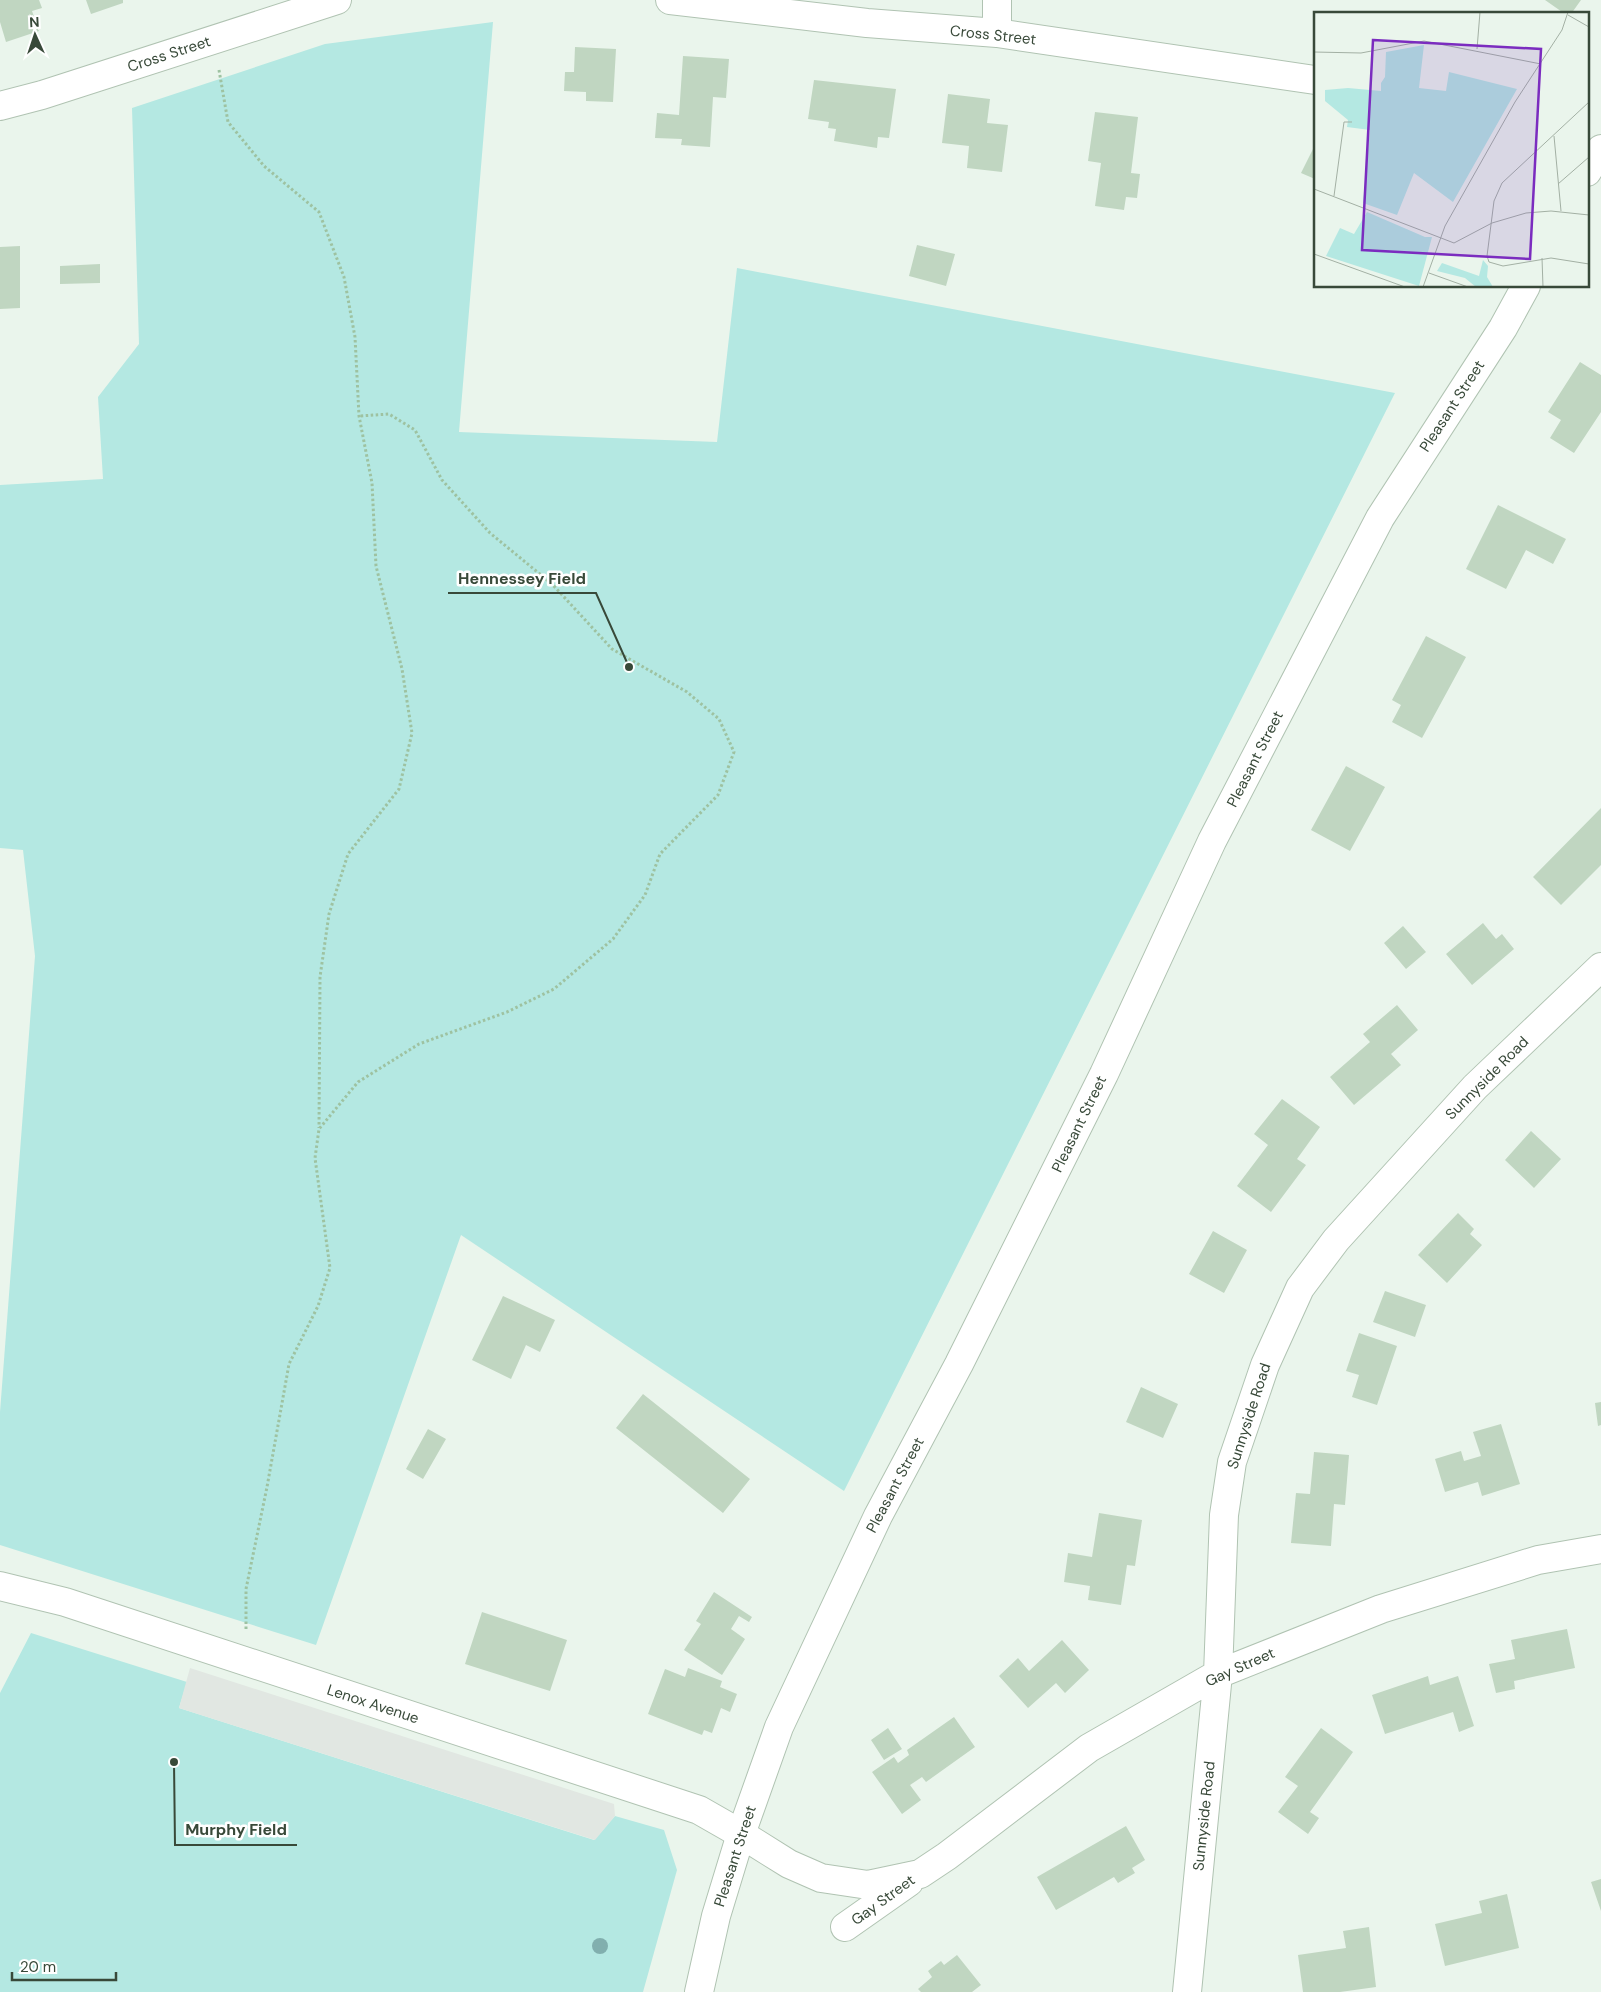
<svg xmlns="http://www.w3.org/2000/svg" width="1601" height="1992" font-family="'DM Sans',sans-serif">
	<rect width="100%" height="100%" fill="#eaf5ec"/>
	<path fill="#b4e8e2" d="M493,22l-34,410 258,10 20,-174 658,125 -551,1098 -383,-256 -145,410 -316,-100v-133l35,-456 -12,-106 -23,-2v-363l103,-6 -5,-82 41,-53 -7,-236 193,-64z
		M31,1633l156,49 -8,26 415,132 21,-24 49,14 13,40 -34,122h-643v-299z"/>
	<path fill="#e1e7e2" d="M190,1668l424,136 1,12 -20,24 -416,-132z"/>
	<path fill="#c0d6c1" d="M0,0h39l3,8 -10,3 7,20 -33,11 -6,-20z
		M86,0h37v3l-32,11z
		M1545,0h36l-10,14h-6z
		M575,47l41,2 -3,53 -27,-1v-9l-22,-1 1,-19h9z
		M683,56l46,3 -3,39 -13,-1 -3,50 -29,-2 1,-6 -27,-1 2,-25 22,2z
		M814,80l82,9 -7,49 -11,-1 -1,11 -43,-7 2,-12 -8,-1 1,-6 -21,-3z
		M948,94l42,5 -3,24 21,2 -6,47 -35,-4 2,-22 -27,-3z
		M1095,112l43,5 -7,56 9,1 -3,24 -11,-1 -2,13 -29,-4 6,-43 -13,-2z
		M1315,145v34l-14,-6z
		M917,245l38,9 -9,32 -37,-10z
		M20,246v62l-20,1v-62z
		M100,264v19l-40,1v-18z
		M1580,362l21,13v37l-27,41 -24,-15 11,-18 -13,-8z
		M1498,505l68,34 -13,25 -27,-14 -20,39 -40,-20z
		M1426,636l40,21 -44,81 -30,-16 9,-17 -9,-5z
		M1346,766l39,21 -35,64 -39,-21z
		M1601,808v57l-40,40 -28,-28z
		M1483,923l13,16 6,-5 12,15 -42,36 -26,-31z
		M1403,926l23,26 -20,17 -22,-26z
		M1397,1005l21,25 -27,24 10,11 -47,40 -24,-28 40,-35 -7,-8z
		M1282,1099l38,28 -23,32 9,6 -35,47 -34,-26 31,-41 -14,-11z
		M1531,1131l30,28 -27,29 -29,-28z
		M1458,1213l16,16 -4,5 12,11 -35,38 -29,-28z
		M1213,1231l34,19 -23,43 -35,-19z
		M1385,1291l41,14 -11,32 -42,-15z
		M503,1296l52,24 -15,32 -14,-7 -15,34 -39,-19z
		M1359,1333l38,13 -20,59 -25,-8 7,-22 -13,-4z
		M1141,1387l37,17 -15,34 -37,-16z
		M643,1394l107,85 -27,34 -107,-85z
		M1601,1402v23l-3,1 -3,-23z
		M1501,1424l19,60 -38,12 -4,-14 -33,10 -10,-33 26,-8 3,10 17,-5 -8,-24z
		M428,1429l18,10 -23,40 -17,-10z
		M1314,1452l35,3 -4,50 -11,-1 -3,42 -40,-3 5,-50 14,1z
		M1099,1513l43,7 -7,46 -8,-1 -6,40 -33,-5 2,-14 -26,-4 4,-29 24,4z
		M714,1592l38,25 -3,5 -10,-6 -8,13 14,10 -23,36 -38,-25 17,-26 -5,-3z
		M482,1612l85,28 -17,51 -85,-27z
		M1567,1629l8,39 -61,13 1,8 -19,4 -7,-29 26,-5 -4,-19z
		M1062,1640l27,30 -24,23 -9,-10 -28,25 -29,-32 19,-18 11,13z
		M688,1668l34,13 -2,6 17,7 -7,18 -9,-4 -9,25 -8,-3 -2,5 -54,-21 17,-45 20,8z
		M1428,1676l2,9 28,-9 16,50 -15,6 -6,-20 -68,22 -13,-39z
		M954,1717l21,30 -49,35 -4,-5 -12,8 11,15 -19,14 -30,-42 22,-15 4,6 11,-8 -2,-5z
		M888,1728l14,21 -18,11 -13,-20z
		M1321,1728l32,24 -43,60 9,6 -11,16 -30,-22 20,-26 -13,-9z
		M1126,1826l19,34 -13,8 3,5 -17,10 -4,-6 -58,33 -19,-33z
		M1601,1879v32l-10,-29z
		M1507,1894l12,54 -74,18 -10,-42 47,-11 -3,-12z
		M1369,1927l7,60 -36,5h-37l-5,-37 48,-7 -3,-17z
		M957,1955l24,30 -9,7h-51l-3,-3 14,-12 -4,-6 13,-10 3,4z"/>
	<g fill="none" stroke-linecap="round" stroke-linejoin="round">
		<defs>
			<path id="minor" d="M670,0l197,23 130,10 318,47
				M997,33v-33
				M0,106l42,-11 295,-95
				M0,1586l65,16 634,208 42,24 48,30 32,14 47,7 52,-11 27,-18 142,-108 129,-74 163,-65 157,-49 63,-11
				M845,1927l64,-45
				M1187,1992l31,-318 6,-159 8,-53 33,-97 35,-77 36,-48 139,-153 126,-120"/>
			<path id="tertiary" d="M1587,172l14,-23
				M699,1992l17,-76 25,-82 38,-107 99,-211 81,-152 145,-290 108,-233 168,-323 123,-190 23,-42"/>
		</defs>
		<use href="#minor" stroke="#b0c3b2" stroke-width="30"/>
		<use href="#tertiary" stroke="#b0c3b2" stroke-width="30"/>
		<path stroke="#9ec2a1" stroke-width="3" stroke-dasharray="2.5 2.5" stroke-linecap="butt" d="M219,70l9,52 36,44 55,46 25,65 11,60 4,79 13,67 4,83 26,103 10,64 -13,56 -51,65 -19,60 -9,63 -1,151
			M246,1629v-40l21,-102 22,-123 29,-58 12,-38 -15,-110 4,-29 39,-47 61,-38 88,-32 47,-23 59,-50 32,-44 15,-41 58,-59 16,-43 -15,-33 -32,-27 -75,-43 -60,-65 -62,-51 -48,-53 -27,-50 -26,-16 -30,2"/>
		<use href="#minor" stroke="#fff" stroke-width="28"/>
		<use href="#tertiary" stroke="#fff" stroke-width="28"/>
	</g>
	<circle fill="#81afae" cx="600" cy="1946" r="8"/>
	<g text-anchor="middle" stroke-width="5" stroke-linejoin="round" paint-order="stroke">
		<g font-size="15" fill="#384939" stroke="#fff">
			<text transform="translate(993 35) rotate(6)" y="5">Cross Street</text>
			<text transform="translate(169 54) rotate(-18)" y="5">Cross Street</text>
			<text transform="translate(1452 406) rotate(-57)" y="5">Pleasant Street</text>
			<text transform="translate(1255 759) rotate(-63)" y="5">Pleasant Street</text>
			<text transform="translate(1487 1078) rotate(-45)" y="5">Sunnyside Road</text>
			<text transform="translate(1079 1124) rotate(-64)" y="5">Pleasant Street</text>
			<text transform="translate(1249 1416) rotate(-72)" y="5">Sunnyside Road</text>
			<text transform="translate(895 1485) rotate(-62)" y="5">Pleasant Street</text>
			<text transform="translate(1240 1667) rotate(-24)" y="5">Gay Street</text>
			<text transform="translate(373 1704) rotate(18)" y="5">Lenox Avenue</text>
			<text transform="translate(1204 1816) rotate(-84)" y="5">Sunnyside Road</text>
			<text transform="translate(735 1856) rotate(-72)" y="5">Pleasant Street</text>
			<text transform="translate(883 1900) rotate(-36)" y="5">Gay Street</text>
		</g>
	</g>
	<g transform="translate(1314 12)">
		<rect width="275" height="275" fill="#eaf5ec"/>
		<path d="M110,33l-5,43 27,3 3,-19 68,17 -64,113 -39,-29 -17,42 -34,-12 7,-73 -23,-3 1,-7 -23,-19v-11l23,-2 33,3v-8l4,-6 1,-25zM53,200l58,25h7l-13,49 -93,-30 14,-28 14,6zM169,248l5,6 -1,11 6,10h-17l-11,-9 -28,-7 5,-8 37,13z" fill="#b4e8e2"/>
		<path fill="none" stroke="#a3b0a4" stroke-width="1" d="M254,3l21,12M163,37l3,-37M0,40l47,1 63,-12 117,23M275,90l-87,81 -8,18 -7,55 2,6 14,4 48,-8 38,6M240,124l7,75M244,172l31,-27M0,177l140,54 38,-20 34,-10 25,-2 38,4M20,184l10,-74h8M0,242l91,33M228,246l1,29M115,261l39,14M109,275l22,-61 70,-124 47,-72 6,-18"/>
		<path fill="#7b2cbf" fill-opacity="0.15" stroke="#7b2cbf" stroke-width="2.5" d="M59,28l168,9 -11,210 -168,-9z"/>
		<rect width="275" height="275" fill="none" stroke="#384939" stroke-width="2.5"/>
	</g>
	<path fill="none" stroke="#384939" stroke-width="2" d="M629 667L596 593H448M174 1762L175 1845H297"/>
	<g fill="#384939" stroke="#fff" stroke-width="2">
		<circle cx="629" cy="667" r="5"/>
		<circle cx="174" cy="1762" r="5"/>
	</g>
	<g font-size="16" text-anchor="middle" font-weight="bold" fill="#384939" stroke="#fff" stroke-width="5" stroke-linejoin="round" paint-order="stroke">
		<text x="522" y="584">Hennessey Field</text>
		<text x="236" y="1835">Murphy Field</text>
	</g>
	<g transform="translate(35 35) rotate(357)" stroke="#ffffff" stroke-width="4" paint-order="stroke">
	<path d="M0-4L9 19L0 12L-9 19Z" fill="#384939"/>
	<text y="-8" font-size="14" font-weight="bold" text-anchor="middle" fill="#384939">N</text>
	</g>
	<path d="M12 1972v8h104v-8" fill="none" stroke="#384939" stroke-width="2.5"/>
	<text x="20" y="1972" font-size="15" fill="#384939" stroke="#ffffff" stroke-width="4" paint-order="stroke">20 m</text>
</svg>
